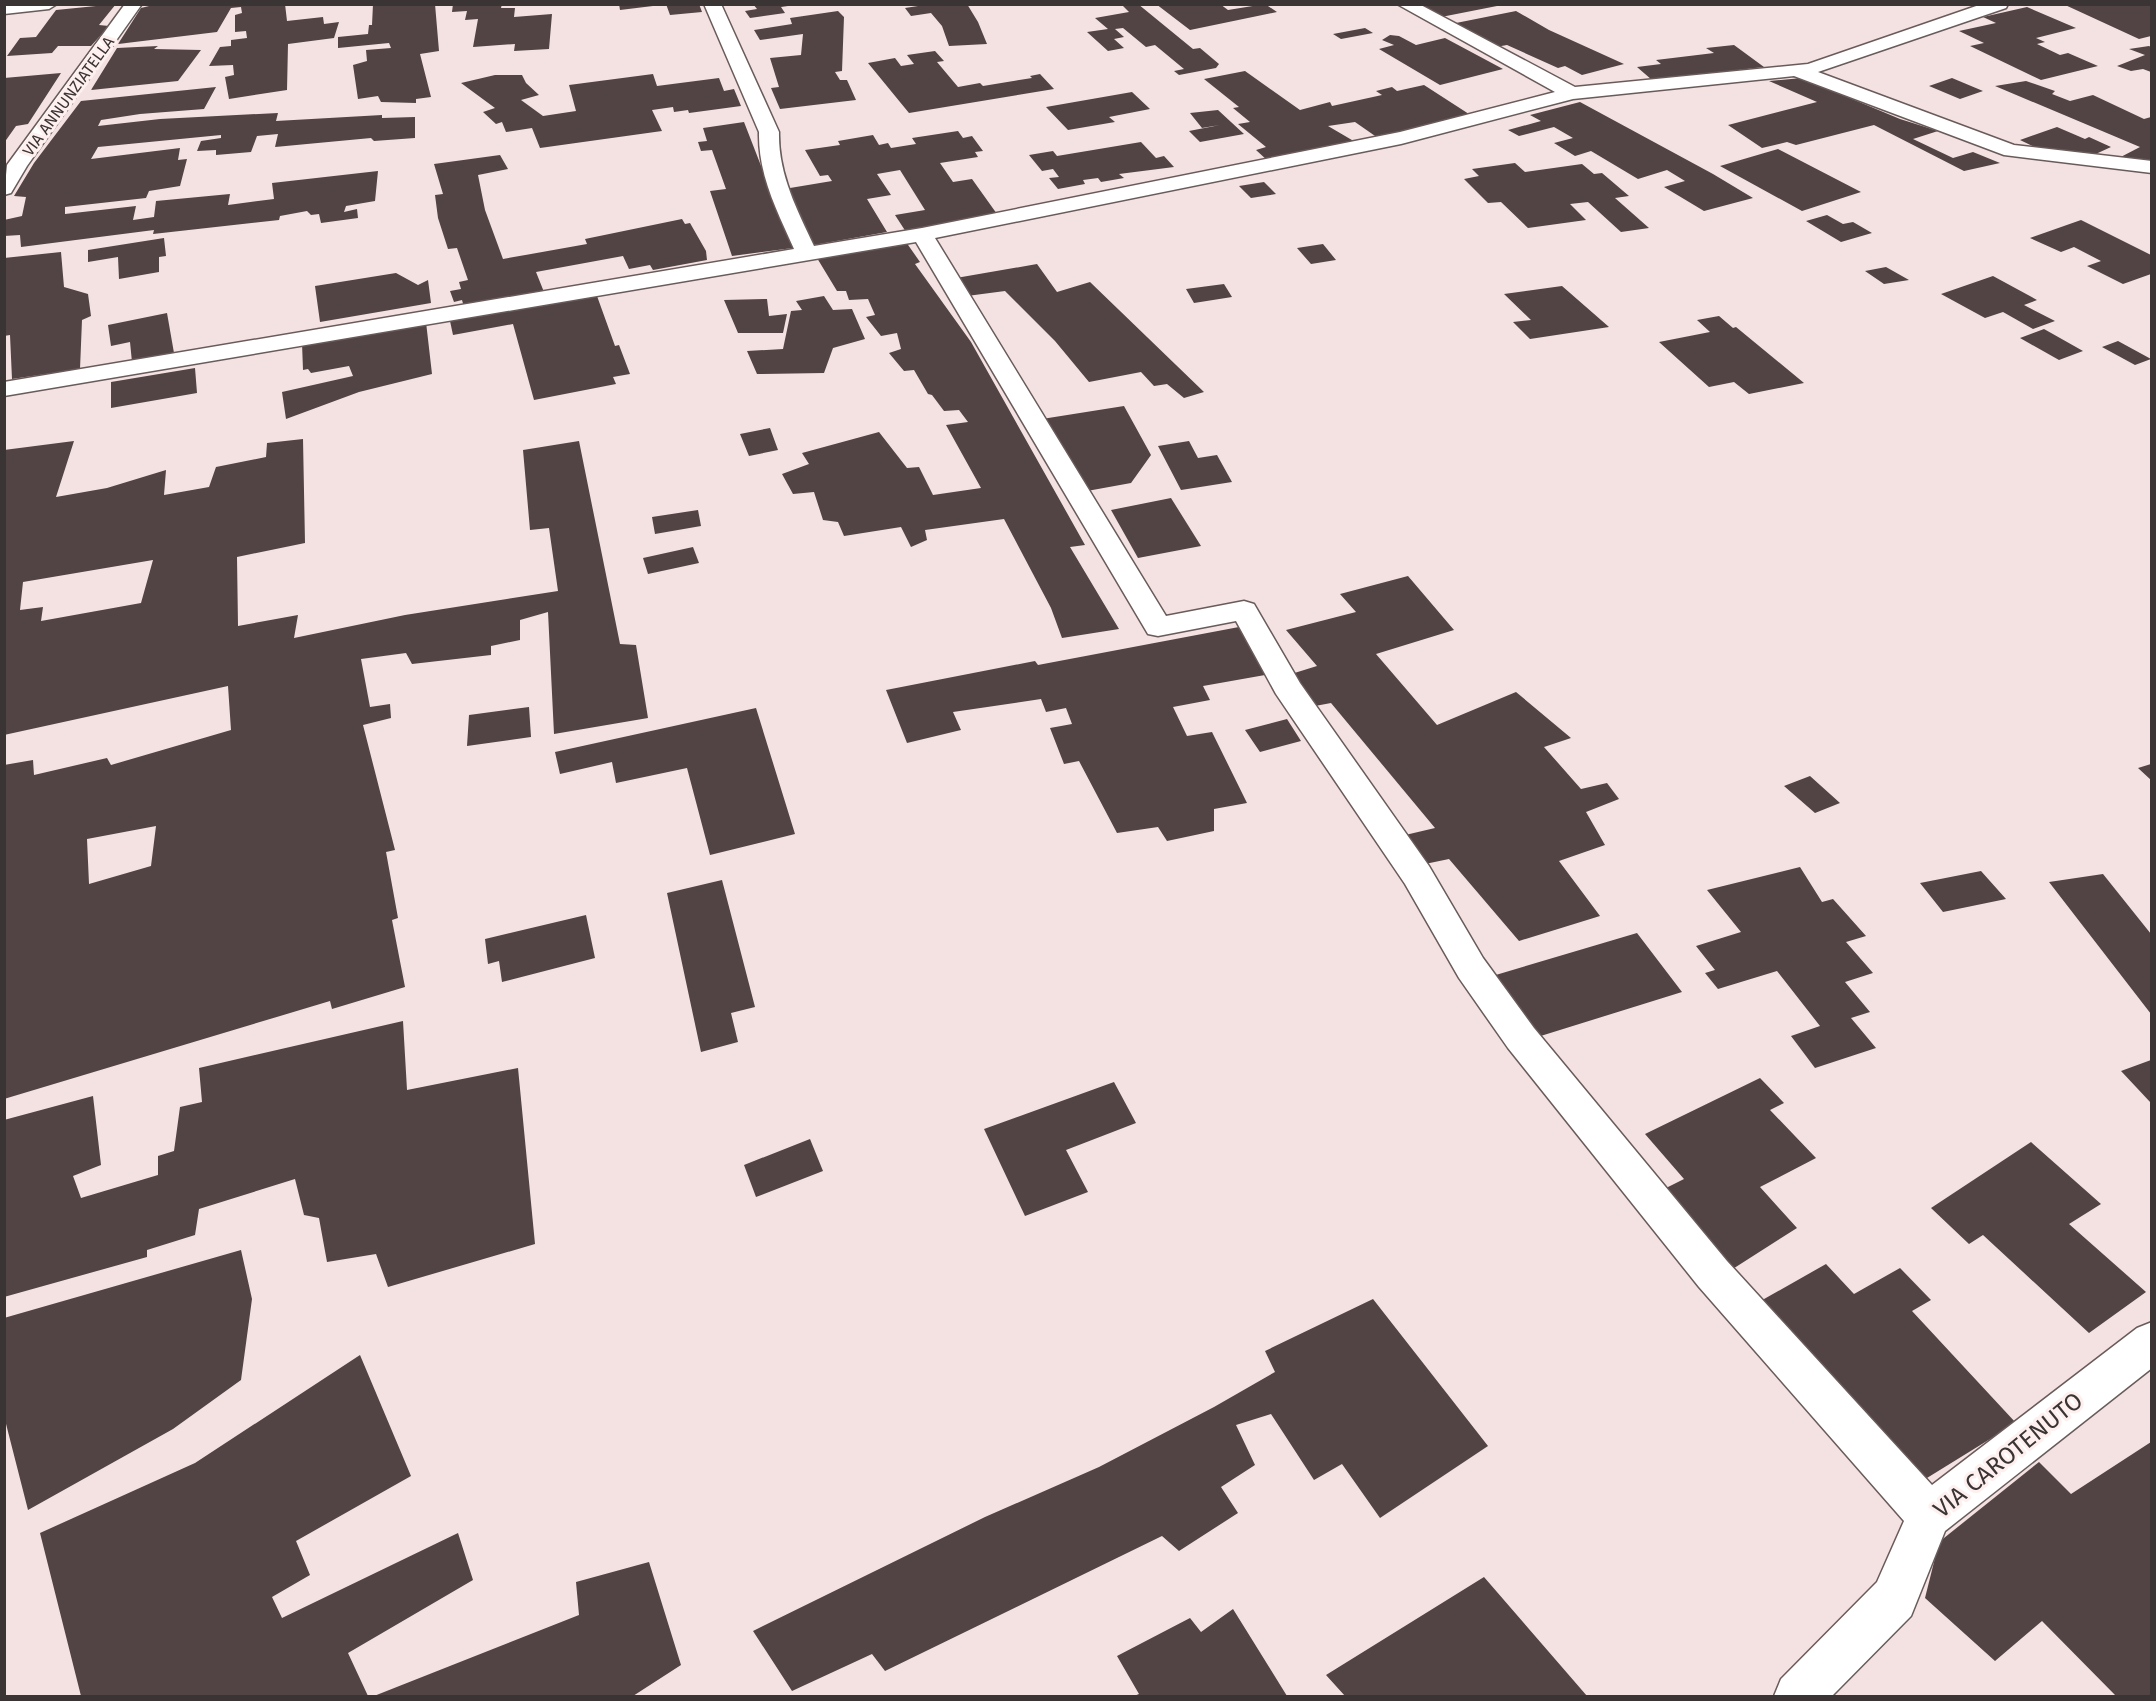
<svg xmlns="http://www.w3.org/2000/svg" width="2156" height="1701" font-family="'Fira Sans',sans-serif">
	<rect width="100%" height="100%" fill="#f3e2e1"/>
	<path fill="#524444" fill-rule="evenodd" d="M116,4l-17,21 10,1 -18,20h-33l-6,7 -45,3 13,-18 16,-1 20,-27z
		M157,4h128l2,17 36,-4 1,7 15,-2 -5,16 -46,6 -1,46 -58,9 -4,-22 9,-2 -1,-10 -24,1 11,-19 11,-1v-6l16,-2 -1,-7 -11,1v-17l7,-2 -1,-6 -10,1 -14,24 -99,12 23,-36z
		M373,4h62l4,47 -19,3 11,43 -15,2v4l-35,-1 -3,-6 -20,3 -5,-34 14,-4 -1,-11 25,-2 -2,-5 -51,5v-11l30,-3 1,-9h3z
		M453,4h49l-1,4h14l-1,9 38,-3 -3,35 -35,2 1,-7 -42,3 5,-28 -13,1 2,-9 -15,1z
		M619,4h33l1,2 -33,4z
		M666,4h33l3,8 -32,3z
		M753,4h35v2l-7,1 4,6 -35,5 -5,-7 12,-2z
		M931,4h36l11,18 9,22 -38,2 -7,-20 -11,-13 -20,3 -6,-8z
		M1121,4h17l55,45 7,-1 19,16 -3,4 -37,7 -5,-4 10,-2 -29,-24 -9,2 -23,-19 -8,1 9,8 -10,2 10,9 -16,3 -21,-19 21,-3 -13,-11 34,-6z
		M1156,4h64l8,6 37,-6 12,8 -87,18z
		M1415,4h82v2l-61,12z
		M2063,4h88v32l-12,3z
		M2027,7l49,21 -40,10 9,4 -8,2 23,11 8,-2 30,13 -57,14 -71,-34 14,-3 -25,-12 37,-8 -13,-6z
		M838,11l6,6 -2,54 -7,1 5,8h7l9,20 -76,9 -9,-21 8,-1 -9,-29 31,-3 2,-21 -43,6 -6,-10 38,-6 -2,-6z
		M1516,11l33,19 75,34 -42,11 -17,-9 -7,2 -51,-23 -17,3 -44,-23z
		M1365,28l8,5 -32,6 -8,-5z
		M1390,35l9,1 17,9 29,-7 58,31 -63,16 -61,-36 15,-4 -12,-5z
		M1734,45l30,22 -112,13 -15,-13 24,-3 -5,-4 58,-7 -8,-5z
		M158,46l-4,3 47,1 -23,31 -87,9 26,-42z
		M2149,46l2,1v25l-8,-3 -12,2 -14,-5 28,-11 -16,-6z
		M935,51l9,10 -7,1 21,25 22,-4 3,3 49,-8 -2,-2 10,-2 14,15 -145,24 -41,-50 27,-5 6,8 13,-2 -7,-9z
		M1245,71l55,39 30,-8 2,4 50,-11 -6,-4 16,-4 5,4 27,-6 48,31 -94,22 -23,-16 -27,4 29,17 -89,18 -12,-11 10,-3 -28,-23 12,-2 -17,-14 6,-1 -35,-28z
		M61,73l-33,51 -12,2 -12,17v-65z
		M653,74l4,12 62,-8 5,13 10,-2 7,17 -52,7 -1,-3 -14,2 -1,-5 -21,3 10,21 -122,17 -8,-20 -26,4 -4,-10 -6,2 -13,-12 12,-4 -34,-25 34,-8h27l4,8 13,12 -18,5 22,16 33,-5 -7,-26z
		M1802,78l98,41 38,12 -25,8 40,19 20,-6 27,11 -36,8 -90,-46 -78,20 -9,-3 -25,6 -34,-23 89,-23 -48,-21z
		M1952,78l31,13 -23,8 -31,-13z
		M2026,81l29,10 -3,3 18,7 23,-6 51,24 7,-2v47l-38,-3 27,-14 -145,-61z
		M216,87l-12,22 -64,5 -39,6 -3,6 62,-7 118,-6 -2,8 106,-6v3l33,-1v21l-41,3 -3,-3 -96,9 3,-13 -21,2 -6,16 -35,3v-5l-19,1 4,-10 20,-3v-3l-123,12 -7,12 89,-11 -2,12 9,-1 -7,27 -31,5 -3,7 -81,9v7l71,-8 -3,14 21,-3 2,-16 74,-7 -2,11 46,-6 -2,-16 106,-12 -3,30 -29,5 -2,6 13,-3 1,9 -37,5 -2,-9 -8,1 -4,-4 -27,5 -1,4 -126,14 1,-4 -133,17 -1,-12 -16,1v-16l18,-4 4,-19 -12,-1 20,-33 47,-62z
		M1132,92l18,17 -41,8 6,5 -47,8 -22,-23z
		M1580,102l133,72 40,24 -49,13 -40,-24 21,-6 -18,-11 -29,9 -47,-28 -16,5 -21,-13 19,-5 -19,-11 -35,9 -11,-6 33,-9 -11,-6z
		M1218,110l26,24 -44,8 -11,-11 31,-6 -18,3 -12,-15z
		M744,122l49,126 -61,8 -22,-65 16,-2 -14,-39 -11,1 -3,-9 9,-1 -4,-13z
		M2057,127l28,12 4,-2 22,10 -24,11 -44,-7 -23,-11z
		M958,131l5,7 9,-2 11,15 -8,1 3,5 -38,6 13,19 19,-3 25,35 -91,18 -11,-17 30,-5 -25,-40 -23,4 14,21 -24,4 20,33 -73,13 -30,-56 48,-8 -4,-6 -8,1 -15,-26 35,-5 -2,-4 35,-6 6,10 9,-2 3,5 25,-4 -4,-6z
		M1141,142l15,16 8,-2 10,11 -55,7 5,4 -23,4 -3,-4 -15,2 2,4 -27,5 -9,-11 10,-1 -6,-8 -11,2 -13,-16 24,-4 4,5z
		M1778,149l83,43 -59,19 -82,-45z
		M500,155l8,14 -30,6 7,35 18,49 84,-15 -2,-5 97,-20 3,5 5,-1 16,28 1,9 -54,10 -3,-5 -21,4 -6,-13 -87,16 8,20 -80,15 -2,-7 -8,2 -4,-11 11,-2 -2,-7 9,-2 -11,-32 -9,1 -10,-31 -3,-23 8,-1 -9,-30z
		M1515,163l10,9 57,-8 12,10 8,-1 27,23 -14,2 34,30 -28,4 -33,-30 -18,2 16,16 -58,8 -27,-26 -13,1 -24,-24 15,-3 -7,-7z
		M1264,182l12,12 -25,4 -12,-12z
		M1827,215l16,9 10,-2 19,11 -31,9 -35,-21z
		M2081,220l70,35v19l-28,10 -36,-18 14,-5 -27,-14 -13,5 -31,-14z
		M164,238l2,18 -7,1v15l-40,7 -1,-22 -30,5v-12z
		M906,242l14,20 -5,2 56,78 114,203 -15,2 49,82 -57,9 -11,-30 -47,-89 -79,11 2,10 -16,7 -10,-20 -57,9 -6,-14 -15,-2 -9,-28 -21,2 -11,-20 27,-10 -7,-11 77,-21 28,36 12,-1 14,28 48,-7 -35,-63 22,-3 -9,-12 -15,1 -12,-16 -4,-1 -14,-24 -10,1 -15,-18 12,-4 -4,-16 -16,3 -15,-19 9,-2 -7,-16 -19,1 -3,-9h-9l-20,-33z
		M1323,244l13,16 -25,4 -14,-16z
		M61,252l3,35 24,7 3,22 -9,4 -2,49 -68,10 -2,-44 -6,1v-78z
		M1037,264l20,28 33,-10 114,110 -20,6 -17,-14 -13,2 -13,-14 -52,10 -34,-41 -50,-50 -38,5 -11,-18z
		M1886,267l23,13 -25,4 -19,-13z
		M396,273l22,12 10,-5 3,23 -111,19 -5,-36z
		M1993,276l44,24 -13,5 31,16 -22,8 -30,-17 -18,6 -44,-24z
		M1224,284l8,13 -38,6 -8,-14z
		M1562,286l47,41 -79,12 -17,-17 18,-2 -27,-26z
		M597,296l18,50 4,-1 11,29 -17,3 3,7 -82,16 -21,-76 -60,11 -3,-14z
		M824,296l9,14 19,-1 13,30 -32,9 -9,25 -67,1 -10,-23 36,-2 8,-38 11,-1 -6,-9z
		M767,299l2,17 18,-2 -4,19h-45l-14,-33z
		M167,313l7,40 -42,9 -2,-20 -19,4 -3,-21z
		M1719,316l14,12 3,-1 68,56 -55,11 -15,-12 -25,5 -50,-45 51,-10 -13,-12z
		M426,322l6,52 -73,18 -73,27 -4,-27 71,-16 -4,-10 -38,7 -3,-4 -5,1 -1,-27z
		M2044,329l39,22 -24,9 -39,-22z
		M2118,341l33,18 -16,6 -33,-18z
		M195,368l2,25 -86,15v-26z
		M1124,406l27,49 -20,28 -44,8 -45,-72z
		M770,428l8,22 -29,6 -9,-22z
		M303,439l2,104 -68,14 1,69 60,-11 -4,23 111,-23 153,-24 -9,-63 -19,2 -7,-80 56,-9 41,203 16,1 12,73 -94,16 -6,-122 -28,8v20l-29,6v9l-79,9 -6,-11 -45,6 9,48 20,-3 1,14 -28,7 32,125 -9,2 12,66 -6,2 13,67 -73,22 -2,-8 -326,98v-334l29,-5 1,15 73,-17 4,7 120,-35 -3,-44 -224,49v-285l70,-9 -18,56 51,-9 59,-18 -2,25 45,-8 7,-20 50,-10 1,-14zM153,560l-12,43 -100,18 2,-14 -23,3 3,-28zM156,826l-5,40 -62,18 -2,-45z
		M1189,441l9,17 19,-3 15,27 -51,8 -23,-44z
		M1171,498l30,48 -63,12 -27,-48z
		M698,510l3,16 -46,8 -3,-17z
		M693,547l6,16 -51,11 -5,-16z
		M1408,576l46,54 -78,24 61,71 79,-33 55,46 -27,9 37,42 26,-6 12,16 -33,13 19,33 -46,16 41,55 -81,25 -70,-82 -24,5 -24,-28 34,-8 -104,-125 -16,3 -27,-31 29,-9 -31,-36 70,-18 -16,-18z
		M1239,627l26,48 -62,11 7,14 -37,7 14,29 25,-4 35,71 -33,6v22l-47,10 -9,-14 -41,6 -38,-72 -15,3 -14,-36 22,-4 -6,-16 -20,4 -5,-13 -88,13 8,18 -54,13 -21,-53 149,-29 3,4z
		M529,707l2,30 -64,9 2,-31z
		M756,708l39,126 -85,21 -23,-87 -71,15 -4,-21 -52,12 -5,-22z
		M1287,719l14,22 -41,11 -15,-22z
		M2151,764v16l-13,-12z
		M1810,776l30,27 -25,10 -31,-27z
		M1800,867l22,35 11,-3 33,37 -20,6 27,31 -28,9 25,30 -19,6 25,30 -61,20 -24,-32 29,-10 -43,-55 -59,18 -13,-16 10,-3 -19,-24 45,-14 -34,-42z
		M1981,871l25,28 -63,13 -23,-29z
		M2103,874l48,60v80l-102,-132z
		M722,880l33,127 -24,6 7,29 -37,10 -34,-159z
		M586,915l9,43 -93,24 -3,-21 -11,3 -3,-25z
		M1637,933l45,59 -151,47 -42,-62z
		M403,1021l4,69 111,-22 17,176 -147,43 -12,-33 -49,8 -8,-44 -15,-3 -9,-36 -96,30 -4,26 -48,15v7l-143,40v-177l89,-24 8,69 -28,11 8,22 77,-23v-19l16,-5 6,-44 22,-5 -3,-34z
		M2151,1060v43l-30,-32z
		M1760,1078l24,25 -14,7 46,48 -56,29 37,41 -69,44 -68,-81 24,-12 -39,-45z
		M1114,1082l22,41 -70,27 22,42 -63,24 -41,-87z
		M810,1139l13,32 -67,26 -12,-32z
		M2031,1142l70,62 -32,20 77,68 -57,41 -106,-98 -14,9 -38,-36z
		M241,1250l11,49 -11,81 -68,49 -145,81 -24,-94v-98z
		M1826,1264l28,30 46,-26 31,32 -19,11 104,112 -102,63 -157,-183z
		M1373,1299l115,147 -108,72 -38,-54 -28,16 -43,-66 -35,11 19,40 -34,22 17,26 -59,38 -17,-15 -277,135 -13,-17 -80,37 -39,-60 232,-114 114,-50 115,-60 61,-35 -10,-21z
		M360,1355l51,121 -115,65 14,34 -38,22 10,21 176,-85 15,47 -125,73 20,43h-287l-41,-163 155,-70z
		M2151,1442v254h-35l-74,-75 -47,40 -70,-63 14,-56 100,-80 32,32z
		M649,1562l32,103 -48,31h-259l205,-81 -3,-33z
		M1484,1577l103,119h-242l-19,-21z
		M1233,1609l54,87h-153l5,-2 -22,-38 73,-38 11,14z"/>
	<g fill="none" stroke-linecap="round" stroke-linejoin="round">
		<defs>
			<path id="minor" d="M704,4h17l58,128c-1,42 18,77 35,114l108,-18 478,-96 155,-40 -158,-88h22l156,83 233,-23 174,-60h26l-2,4 -188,64 196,73 138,16v12l-148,-18 -210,-79 -221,23 -172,45 -466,94 231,378 78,-15 10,3 46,79 129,183 54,92 51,70 193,233 205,224 205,-157 15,-6v46l-207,163 -34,85 -79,80h-58l7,-17 96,-97 27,-61 -205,-234 -191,-239 -49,-70 -54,-94 -129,-190 -40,-73 -78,15 -10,-2 -232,-392 -912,154v-14l790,-133c-17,-38 -36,-74 -35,-117z"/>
			<path id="tertiary" d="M4,4h53l-8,5 -45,5z
				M125,4h17l-115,162 -16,27 -7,2 3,-30z"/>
		</defs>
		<use href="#minor" stroke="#6a5b5b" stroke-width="3"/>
		<use href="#tertiary" stroke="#6a5b5b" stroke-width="3"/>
		<use href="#minor" fill="#fff" fill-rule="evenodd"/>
		<use href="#tertiary" fill="#fff" fill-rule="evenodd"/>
	</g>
	<g text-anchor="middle" stroke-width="6" stroke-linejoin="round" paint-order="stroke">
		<g font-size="16" fill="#3b3434" stroke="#fef0ef">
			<text transform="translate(68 96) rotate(-54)" y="6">VIA ANNUNZIATELLA</text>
		</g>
		<g font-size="24" fill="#3b3434" stroke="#fef0ef">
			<text transform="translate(2008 1455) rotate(-39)" y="8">VIA CAROTENUTO</text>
		</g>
	</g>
	<rect width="2156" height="1701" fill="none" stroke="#3b3434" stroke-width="12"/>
</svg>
